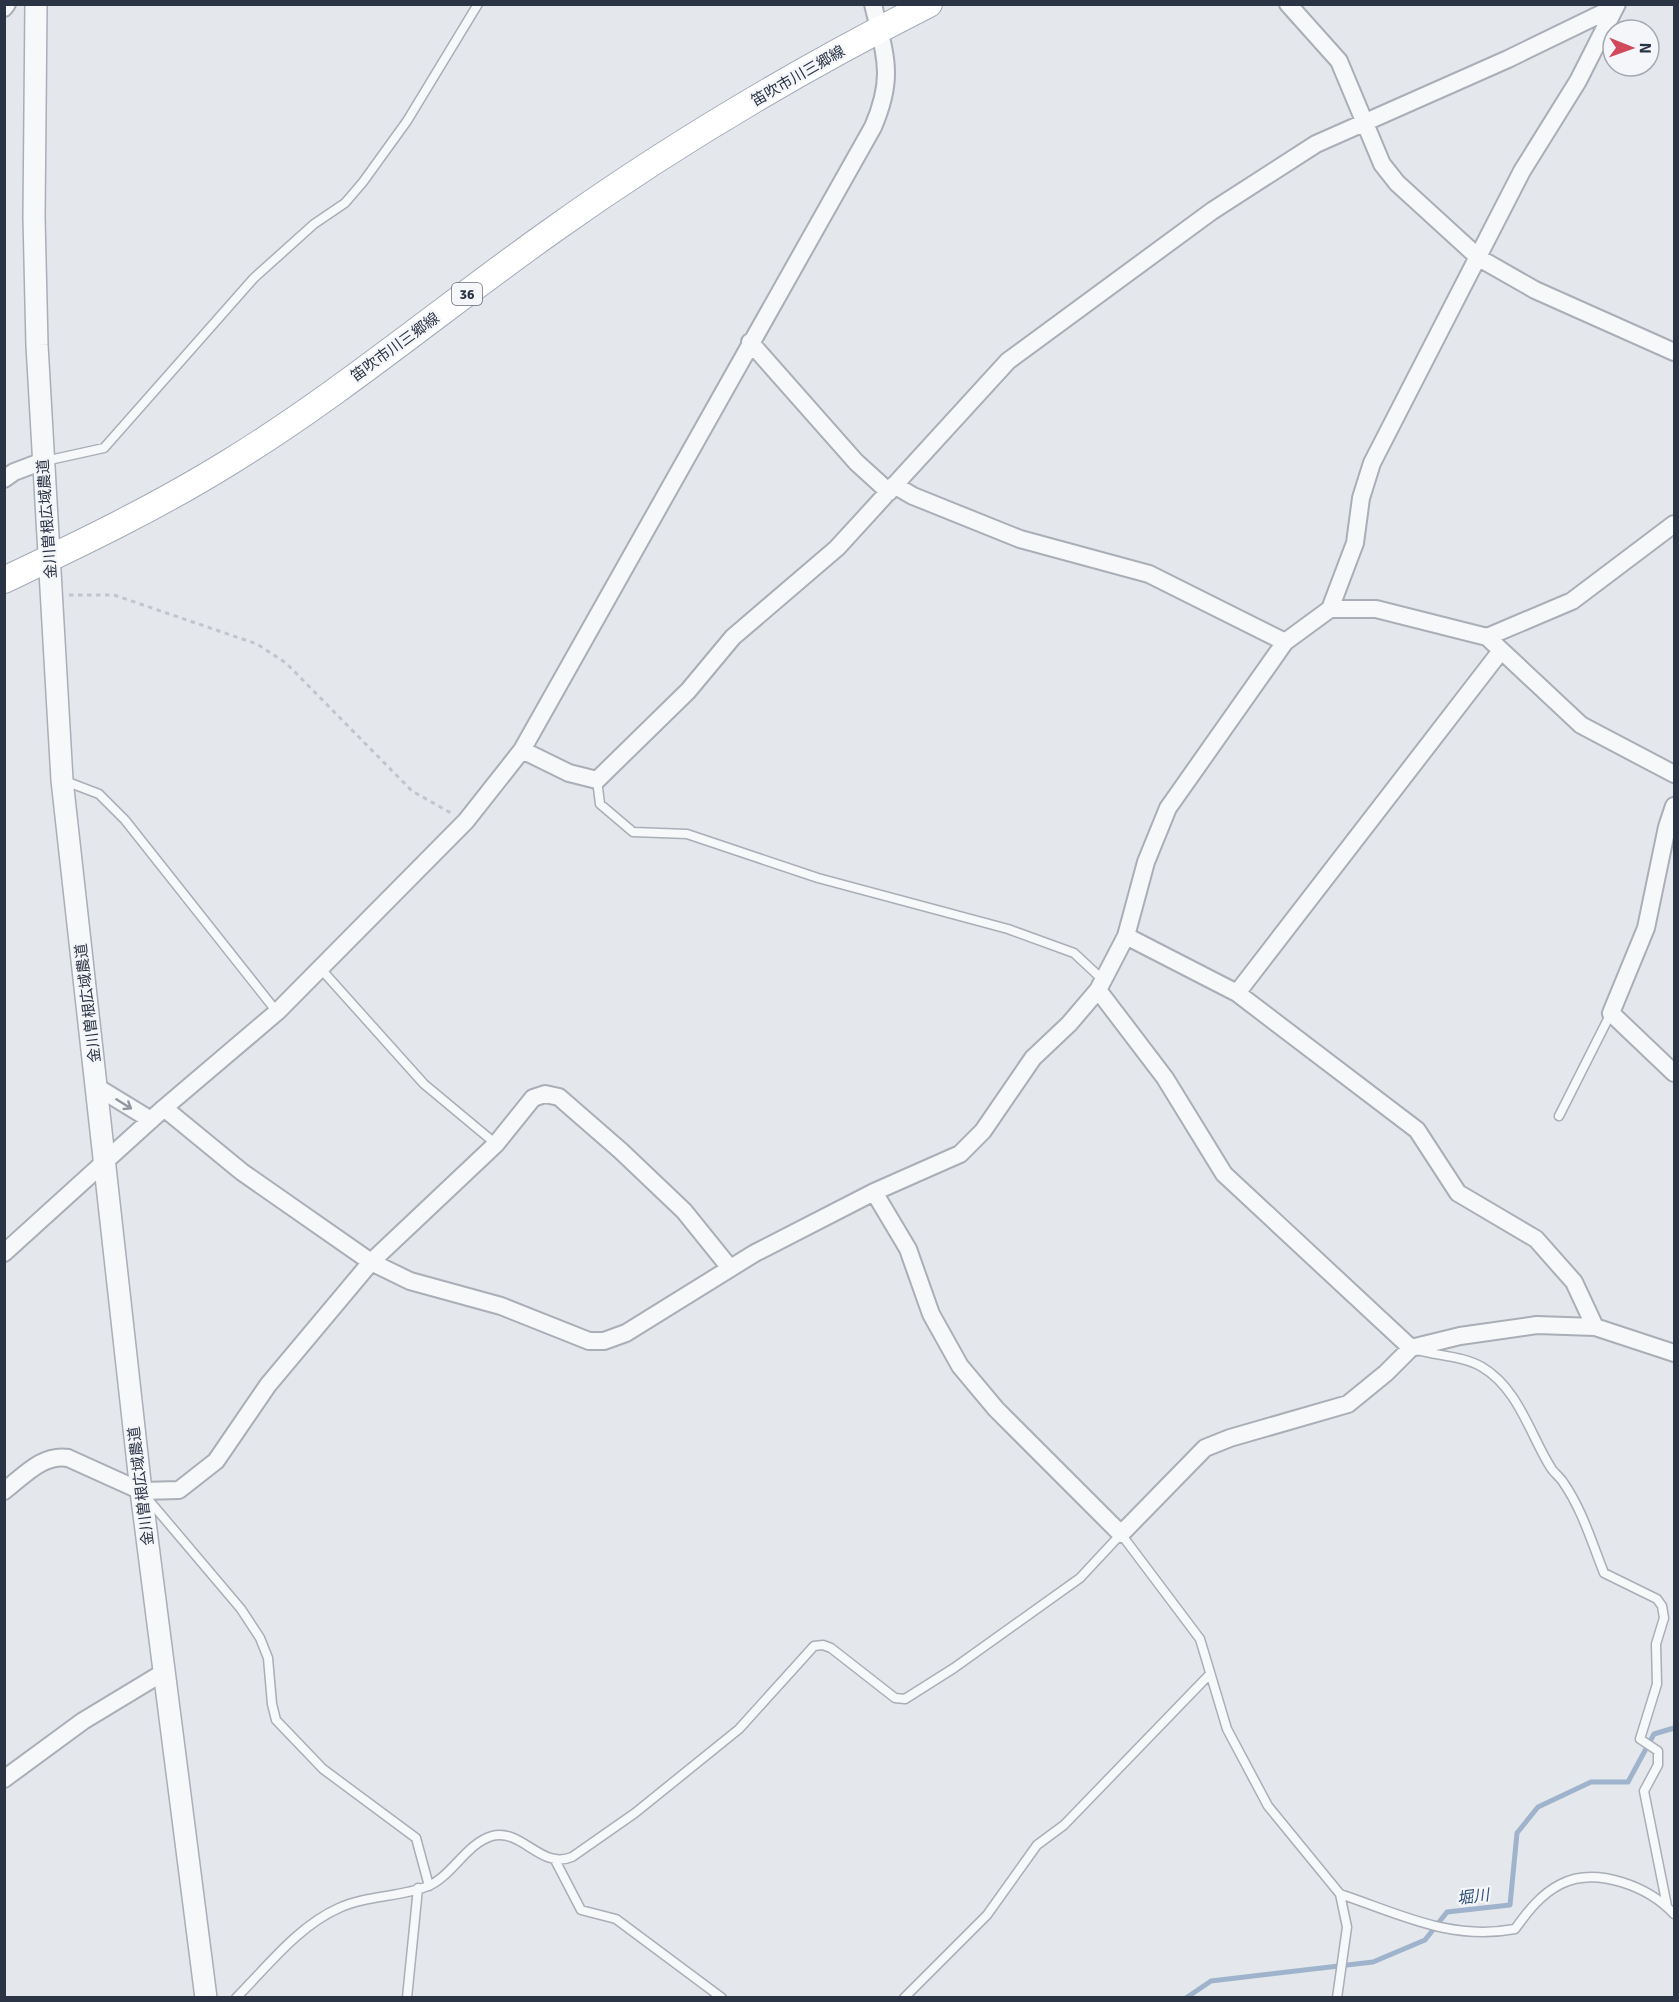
<svg xmlns="http://www.w3.org/2000/svg" width="1679" height="2002" font-family="Signika,'Noto Sans JP',sans-serif">
	<rect width="100%" height="100%" fill="#e4e7ec"/>
	<g fill="none" stroke-linecap="round" stroke-linejoin="round">
		<path stroke="#9fb4cc" stroke-width="5" d="M1186,1998l25,-17 162,-19 52,-22 22,-28 63,-7 7,-72 21,-26 53,-25h37l26,-48 20,-6"/>
		<defs>
			<path id="service" d="M45,461l59,-13 150,-170 60,-54 31,-21 18,-21 44,-61 71,-117
				M597,780l3,24 33,28 54,2 131,44 190,51 66,24 29,27
				M65,781l34,13 26,26 152,192
				M320,968l104,116 72,60
				M1559,1116l52,-103
				M1417,1350c21,6 46,6 65,17 37,22 48,68 69,101 3,5 9,9 12,14 19,27 29,61 41,91l53,26 5,7 2,12 -8,26 1,40 -17,55 18,12v14l-14,26 23,115
				M147,1498l94,111 19,29 8,20 4,46 4,16 47,49 93,69 13,48
				M555,1860l26,50 35,9 106,79
				M1340,1894c60,20 110,47 175,35 13,-18 26,-35 46,-45 36,-18 88,3 113,30
				M236,1998c31,-31 62,-72 103,-90 28,-13 63,-11 89,-22 23,-9 39,-43 64,-50 30,-8 49,34 80,21l63,-44 104,-84 75,-83 9,-1 8,3 64,50 10,1 49,-31 126,-90 41,-44 79,105 27,90 41,77 72,88 7,33 -10,71
				M407,1998l11,-110
				M904,1998l83,-83 50,-70 27,-20 145,-150"/>
			<path id="minor" d="M1288,4l51,57 43,103 15,19 82,75 56,32 139,62
				M4,8l3,-4
				M750,342l106,120 33,30
				M4,479l10,-7 29,-11
				M894,485l19,11 107,43 129,35 136,68
				M1330,609h46l111,28 94,88 93,49
				M1487,637l85,-36 102,-77
				M522,750l47,23 28,7 91,-89 45,-54 104,-89 171,-187 204,-150 104,-67 192,-85 107,-52
				M1674,806l-7,21 -21,101 -35,85 63,60
				M1126,936l111,57 180,137 41,63 78,46 38,43 21,45
				M1098,990l67,88 59,96 187,174
				M1237,993l263,-341
				M97,1087l54,33
				M164,1108l78,64 129,90 39,19 91,25 88,35h15l22,-8 129,-80 119,-61 86,-38 23,-23 50,-73 36,-34 29,-34 28,-54 20,-74 22,-54 117,-166 45,-33 25,-66 6,-45 11,-35 150,-292 56,-90 39,-77
				M874,1192l34,57 23,65 29,52 36,43 125,125 84,-86 25,-10 118,-34 38,-31 25,-25 49,-12 77,-11 58,2 79,26
				M4,1253l160,-145 113,-96 189,-191 56,-71 351,-623c22,-51 12,-71 0,-123
				M4,1491c20,-15 38,-37 64,-33l73,33 38,-1 37,-29 52,-76 103,-123 125,-118 37,-46 12,-4 14,3 62,54 63,60 46,57
				M4,1779l79,-58 81,-49"/>
			<path id="tertiary" d="M36,4l-2,213 3,128 25,435 79,711 65,507"/>
			<path id="primary" d="M4,580c76,-36 153,-73 224,-117 114,-70 216,-156 325,-233 119,-85 246,-160 376,-226"/>
		</defs>
		<use href="#service" stroke="#a9aeb7" stroke-width="11"/>
		<use href="#minor" stroke="#a9aeb7" stroke-width="20"/>
		<use href="#tertiary" stroke="#a9aeb7" stroke-width="24"/>
		<use href="#primary" stroke="#a3abb8" stroke-width="28"/>
		<path stroke="#c2c5cb" stroke-width="3" stroke-dasharray="4.5 4.5" stroke-linecap="butt" d="M69,595h45l143,49 29,19 126,128 39,22"/>
		<use href="#service" stroke="#f7f8fa" stroke-width="8"/>
		<use href="#minor" stroke="#f7f8fa" stroke-width="16"/>
		<use href="#tertiary" stroke="#f7f8fa" stroke-width="21"/>
		<use href="#primary" stroke="#fff" stroke-width="26"/>
	</g>
	<defs><path id="oneway-shaft" d="M-6 0H5M1.5-3L5.5 0L1.5 3" fill="none" stroke-width="1.6" stroke-linecap="round" stroke-linejoin="round" transform="scale(1.5)"/></defs>
	<use stroke="#9196a0" href="#oneway-shaft" transform="translate(124 1104) rotate(32)"/>
	<g text-anchor="middle" stroke-width="4.5" stroke-linejoin="round" paint-order="stroke">
		<rect fill="#f4f6f9" stroke="#676e7b" stroke-width="1.5" x="452" y="283" width="30" height="22" rx="4.5"/>
		<g font-size="14" font-weight="bold" fill="#2b3445">
			<text x="467" y="299">36</text>
		</g>
		<g font-size="15" fill="#2b3445" stroke="#f4f6f9">
			<text transform="translate(798 76) rotate(-30)" y="5">笛吹市川三郷線</text>
			<text transform="translate(395 347) rotate(-36)" y="5">笛吹市川三郷線</text>
			<text transform="translate(47 519) rotate(-94)" y="5">金川曽根広域農道</text>
			<text transform="translate(88 1003) rotate(-97)" y="5">金川曽根広域農道</text>
			<text transform="translate(141 1486) rotate(-97)" y="5">金川曽根広域農道</text>
		</g>
		<g font-size="16" font-style="italic" fill="#34527a" stroke="#f4f6f9">
			<text transform="translate(1473 1896) rotate(-7)" y="6">堀川</text>
		</g>
	</g>
	<rect width="1679" height="2002" fill="none" stroke="#2b3445" stroke-width="12"/>
	<g transform="translate(1631 48) rotate(91)"><circle r="28" fill="#f4f6f9" stroke="#a4a8b1" stroke-width="1.5"/>
	<path d="M0-4.5L10 22L0 15L-10 22Z" fill="#d1495b"/>
	<text y="-9" font-size="16" font-weight="bold" text-anchor="middle" fill="#2b3445">N</text>
	</g>
</svg>
